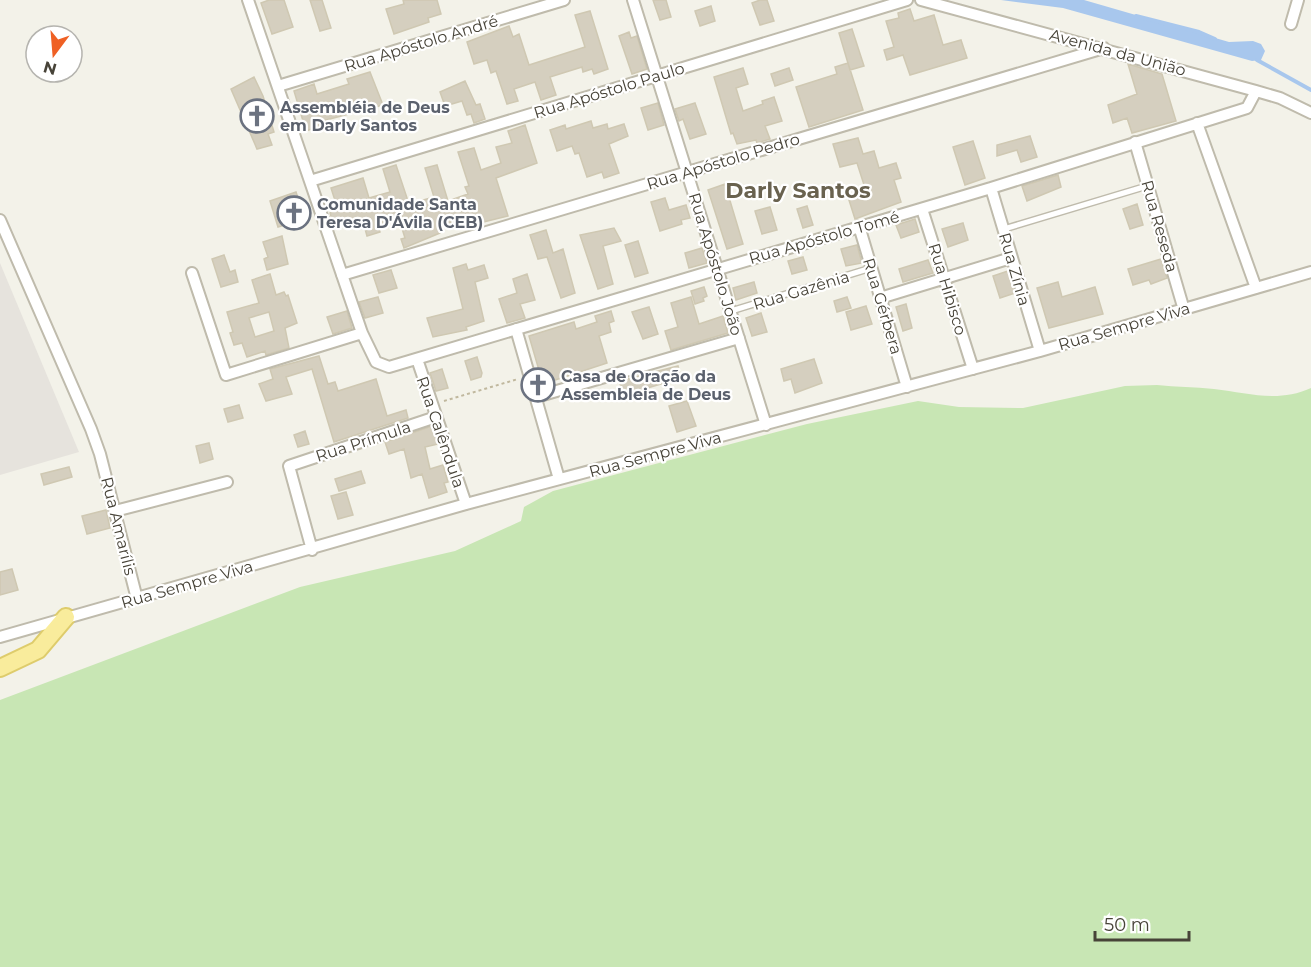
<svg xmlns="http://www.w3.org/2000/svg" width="1311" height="967" font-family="Montserrat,sans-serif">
	<rect width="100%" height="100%" fill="#f3f2e9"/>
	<path fill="#e6e3dd" d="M0,263l79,189 -79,23z"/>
	<path fill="#c8e6b4" d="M1157,385c19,2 38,2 57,4 34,4 64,14 97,-1v579h-1311v-267l300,-113 155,-36 66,-30 3,-14 29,-16 254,-67 111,-23 41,6 64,1 102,-22z"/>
	<path fill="#a8c7ed" d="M1001,0h83l145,42 24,-1 8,3 4,7 -4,9 -9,1 -189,-53z"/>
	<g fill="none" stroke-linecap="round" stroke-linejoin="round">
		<path stroke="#a8c7ed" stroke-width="4" d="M1136,16l63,16 16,7
			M1257,60l54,30"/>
	</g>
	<path fill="#d5cfbf" stroke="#cfc8b2" stroke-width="1.5" fill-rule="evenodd" d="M269,0h15l9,27 -21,7 -11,-31z
		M310,0h12l9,28 -11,3z
		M403,0h34l4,14 -13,4 1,4 -35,12 -8,-25 18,-5z
		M653,0h13l5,17 -11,3z
		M760,0h7l7,21 -14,4 -8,-22z
		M711,6l4,15 -15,5 -5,-15z
		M910,9l4,12 20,-6 9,30 18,-5 6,18 -57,17 -7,-20 -16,5 -3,-10 10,-3 -8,-26 13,-3 -1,-5z
		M590,11l18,58 -14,5 -2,-5 -9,3 -1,-5 -32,10 6,18 -15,5 -6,-18 -21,7 4,12 -11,3 -11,-33 -5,2 -4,-13 -13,4 -7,-22 42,-16 4,11 6,-3 10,31 56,-18 -10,-32z
		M852,29l12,37 -14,4 -11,-37z
		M629,32l2,6 6,-2 10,33 -15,5 -13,-38z
		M848,63l15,47 -54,17 -13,-40 41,-13 -2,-7z
		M1128,64l34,10 14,47 -44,12 -5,-15 -14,5 -5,-18 29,-11z
		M743,68l5,16 -12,4 7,23 20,-7 -1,-3 12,-4 8,24 -17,5 5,13 -13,4 -1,-3 -19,4 -4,-11 -2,1 -17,-57z
		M789,68l4,12 -18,6 -4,-12z
		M370,72l13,33 -57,15 1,4 -21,7 -12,-40 20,-7 3,10 32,-10 -2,-5z
		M254,77l9,19 11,36 -6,2 4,11 -15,4 -26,-60z
		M465,81l11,24 4,-1 5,15 -11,4 -3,-9 -4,1 -5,-14 -17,5 -5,-14z
		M658,103l6,22 -16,5 -7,-22z
		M695,103l11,31 -16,5 -7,-20 -4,2 -4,-12z
		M591,121l2,7 14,-4 1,5 16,-5 4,12 -19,8 10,29 -15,5 -2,-6 -15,5 -8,-24 -4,1 -3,-8 -15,5 -7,-21 15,-5 1,4z
		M525,125l12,38 -41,15 12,38 -49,12 -2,-7 -19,6 2,6 -36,15 -3,-9 4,-1 -6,-19 -21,6 2,7 -13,4 -5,-18 -28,8 -4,-13 8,-3 -7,-22 32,-10 6,20 21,-6 -7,-23 13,-4 13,39 25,-7 -9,-29 12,-3 11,36 20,-7 -3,-7 4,-1 -11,-34 16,-4 7,22 20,-7 -5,-16 16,-4 -4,-12z
		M1030,136l7,21 -16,5 -4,-12 -20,6v-11z
		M858,138l5,16 11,-3 5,17 17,-5 5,15 -7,2 7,22 -46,17 -7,-22 18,-6 -9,-28 -17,4 -7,-23z
		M973,141l12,37 -20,7 -12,-38z
		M1058,175l3,12 -34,14 -5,-15z
		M725,184l18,60 -16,5 -19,-59z
		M296,192l9,27 -27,8 -8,-26z
		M665,198l4,12 17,-5 4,13 -9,2 1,4 -22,7 -9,-29z
		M1137,204l6,21 -13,4 -7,-20z
		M807,206l6,19 -10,3 -6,-19z
		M770,207l7,23 -15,4 -7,-23z
		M915,219l4,13 -18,6 -5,-13z
		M963,223l5,17 -20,7 -6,-18z
		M614,228l7,13 -18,5 10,38 -15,5 -18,-54z
		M546,230l7,23 10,-4 12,44 -14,5 -14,-41 -9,2 -8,-24z
		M282,236l6,28 -21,6 -3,-11 4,-2 -5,-15z
		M638,241l10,32 -13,4 -10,-32z
		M857,245l5,18 -16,3 -5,-17z
		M702,248l5,15 -18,5 -4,-15z
		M224,255l6,17 5,-2 3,12 -17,5 -9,-28z
		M803,257l4,13 -15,4 -4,-13z
		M1161,259l6,19 -16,6 -2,-4 -16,5 -5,-16z
		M928,260l5,13 -30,9 -4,-13z
		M466,264l2,6 16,-5 4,13 -13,4 9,39 -18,6 1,3 -34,7 -6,-19 36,-9 -10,-41z
		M391,270l6,18 -18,5 -6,-18z
		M1008,271l7,22 -15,5 -7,-22z
		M270,274l6,21 8,-3 2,4 2,-1 9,28 -12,5 4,20 -23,7 -1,-4 -18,6 -5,-14 -8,2 -4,-12 3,-1 -6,-20 32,-9 -7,-23zM269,312l5,19 -19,6 -6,-19z
		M527,274l8,26 -15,4 5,14 -18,5 -8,-24 18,-6 -4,-14z
		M754,282l3,11 -21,7 -3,-12z
		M1058,282l4,15 33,-10 8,27 -54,14 -12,-40z
		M704,287l3,9 -4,2 1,3 -9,3 -4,-13z
		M378,297l5,16 -18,5 -6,-16z
		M691,297l8,27 24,-8 5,17 -57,17 -6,-19 13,-4 -7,-24z
		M847,297l4,11 -14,4 -3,-11z
		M906,304l6,24 -9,3 -7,-24z
		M866,306l6,18 -21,6 -5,-18z
		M649,307l9,27 -15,5 -11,-27z
		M347,311l5,17 -19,6 -6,-17z
		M611,311l3,10 -5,2 2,9 -12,4 8,27 -64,21 -14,-48 45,-14 2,7 21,-7 -2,-6z
		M761,313l6,19 -15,4 -6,-18z
		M319,356l9,28 7,-2 3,9 38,-12 11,37 19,-6 2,8 -74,24 -22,-73 -26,8 6,17 -26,7 -7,-17 14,-5 -3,-10z
		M477,357l5,16 -1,4 -10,3 -6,-19z
		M814,359l8,24 -27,10 -4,-14 -7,2 -3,-12z
		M678,366l3,12 -57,17 -5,-14z
		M442,369l6,19 -12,3 -6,-18z
		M687,401l9,25 -19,6 -8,-26z
		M239,405l4,13 -15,4 -4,-13z
		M432,426l6,18 -13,3 5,22 13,-4 5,17 -4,1 3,9 -18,6 -7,-24 -11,4 -7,-29 -15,5 -4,-12z
		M305,431l4,13 -11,3 -4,-12z
		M209,443l4,16 -13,4 -4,-17z
		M69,467l3,10 -28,8 -3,-11z
		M361,471l4,12 -26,8 -4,-12z
		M346,492l7,23 -15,4 -7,-23z
		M106,510l4,18 -23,6 -5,-18z
		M12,569l6,21 -18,5v-23z"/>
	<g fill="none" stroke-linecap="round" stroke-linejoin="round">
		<defs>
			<path id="lane" d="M1004,229l143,-43
				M731,311l140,-43"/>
			<path id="street" d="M248,0l114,333 14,29 13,5 602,-179 256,-80 9,-17
				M633,0l133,425
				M921,0l335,91 24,7 31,15
				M1291,24l7,-24
				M278,86l286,-86
				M1197,123l59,165
				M1135,142l49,168
				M310,181l597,-181
				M991,188l49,163
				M922,209l51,160
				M0,220l91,209 9,25 37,145
				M859,226l48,161
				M192,273l34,102 136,-42
				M342,275l762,-227
				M880,298l131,-40
				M516,329l43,150
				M417,359l49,145
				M536,397l203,-59
				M115,511l112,-29
				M312,550l-23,-84 147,-49
				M0,637l466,-133 574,-153 271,-79"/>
			<path id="primary" d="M0,668l38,-18 28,-33"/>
		</defs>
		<use href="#lane" stroke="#bfbbac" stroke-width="8"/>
		<use href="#street" stroke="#bfbbac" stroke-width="14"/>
		<use href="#primary" stroke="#decc6c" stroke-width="20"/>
		<path stroke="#c0b89e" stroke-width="2" stroke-dasharray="3 3" stroke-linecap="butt" d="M444,401l74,-22"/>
		<use href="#lane" stroke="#fff" stroke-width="5"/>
		<use href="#street" stroke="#fff" stroke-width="10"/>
		<use href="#primary" stroke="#f9ec9c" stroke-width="16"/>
	</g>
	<defs>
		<symbol id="church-ring" viewBox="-11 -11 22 22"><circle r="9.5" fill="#fff" stroke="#6b7280" stroke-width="1.5"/><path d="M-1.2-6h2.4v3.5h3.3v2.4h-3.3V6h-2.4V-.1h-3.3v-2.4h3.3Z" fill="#6b7280"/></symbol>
	</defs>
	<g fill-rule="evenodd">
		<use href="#church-ring" x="238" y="97" width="38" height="38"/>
		<use href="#church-ring" x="275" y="194" width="38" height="38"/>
		<use href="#church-ring" x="519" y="366" width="38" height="38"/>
	</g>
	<g text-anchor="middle" stroke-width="4.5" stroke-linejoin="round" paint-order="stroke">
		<g font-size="16" fill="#474338" stroke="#fff">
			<text transform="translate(421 43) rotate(-17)" y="6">Rua Apóstolo André</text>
			<text transform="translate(1118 52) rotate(15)" y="6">Avenida da União</text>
			<text transform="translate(609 90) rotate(-17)" y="6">Rua Apóstolo Paulo</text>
			<text transform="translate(723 161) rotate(-17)" y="6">Rua Apóstolo Pedro</text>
			<text transform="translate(1160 226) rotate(74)" y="6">Rua Reseda</text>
			<text transform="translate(824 237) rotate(-16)" y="6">Rua Apóstolo Tomé</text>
			<text transform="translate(716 264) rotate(73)" y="6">Rua Apóstolo João</text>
			<text transform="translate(1015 269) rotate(74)" y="6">Rua Zínia</text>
			<text transform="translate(948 289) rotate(73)" y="6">Rua Hibisco</text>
			<text transform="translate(801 290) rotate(-17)" y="6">Rua Gazênia</text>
			<text transform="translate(883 306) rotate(73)" y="6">Rua Gérbera</text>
			<text transform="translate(1124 326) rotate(-16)" y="6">Rua Sempre Viva</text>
			<text transform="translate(441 432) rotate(71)" y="6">Rua Calêndula</text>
			<text transform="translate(363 441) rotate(-18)" y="6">Rua Prímula</text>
			<text transform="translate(655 454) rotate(-15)" y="6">Rua Sempre Viva</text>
			<text transform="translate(119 526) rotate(76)" y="6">Rua Amarílis</text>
			<text transform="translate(187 584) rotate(-16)" y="6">Rua Sempre Viva</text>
		</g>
		<g font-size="16" font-weight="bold" fill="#5b616d" stroke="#fff" text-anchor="start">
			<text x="280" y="113">Assembléia de Deus<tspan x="280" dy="18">em Darly Santos</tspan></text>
			<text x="317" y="210">Comunidade Santa<tspan x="317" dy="18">Teresa D'Ávila (CEB)</tspan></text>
			<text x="561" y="382">Casa de Oração da<tspan x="561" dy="18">Assembleia de Deus</tspan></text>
		</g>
		<g font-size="22" font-weight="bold" fill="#69624f" stroke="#fff">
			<text x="798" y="198">Darly Santos</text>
		</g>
	</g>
	<g transform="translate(54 54) rotate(196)"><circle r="28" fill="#ffffff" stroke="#b5b4af" stroke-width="1.5"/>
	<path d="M0-4.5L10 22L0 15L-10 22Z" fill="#ef6024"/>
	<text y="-9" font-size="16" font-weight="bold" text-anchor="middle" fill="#474338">N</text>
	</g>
	<path d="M1095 931v9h94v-9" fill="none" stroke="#474338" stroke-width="3"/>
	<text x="1104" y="931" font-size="18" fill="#474338" stroke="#ffffff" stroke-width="4.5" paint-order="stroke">50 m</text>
</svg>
